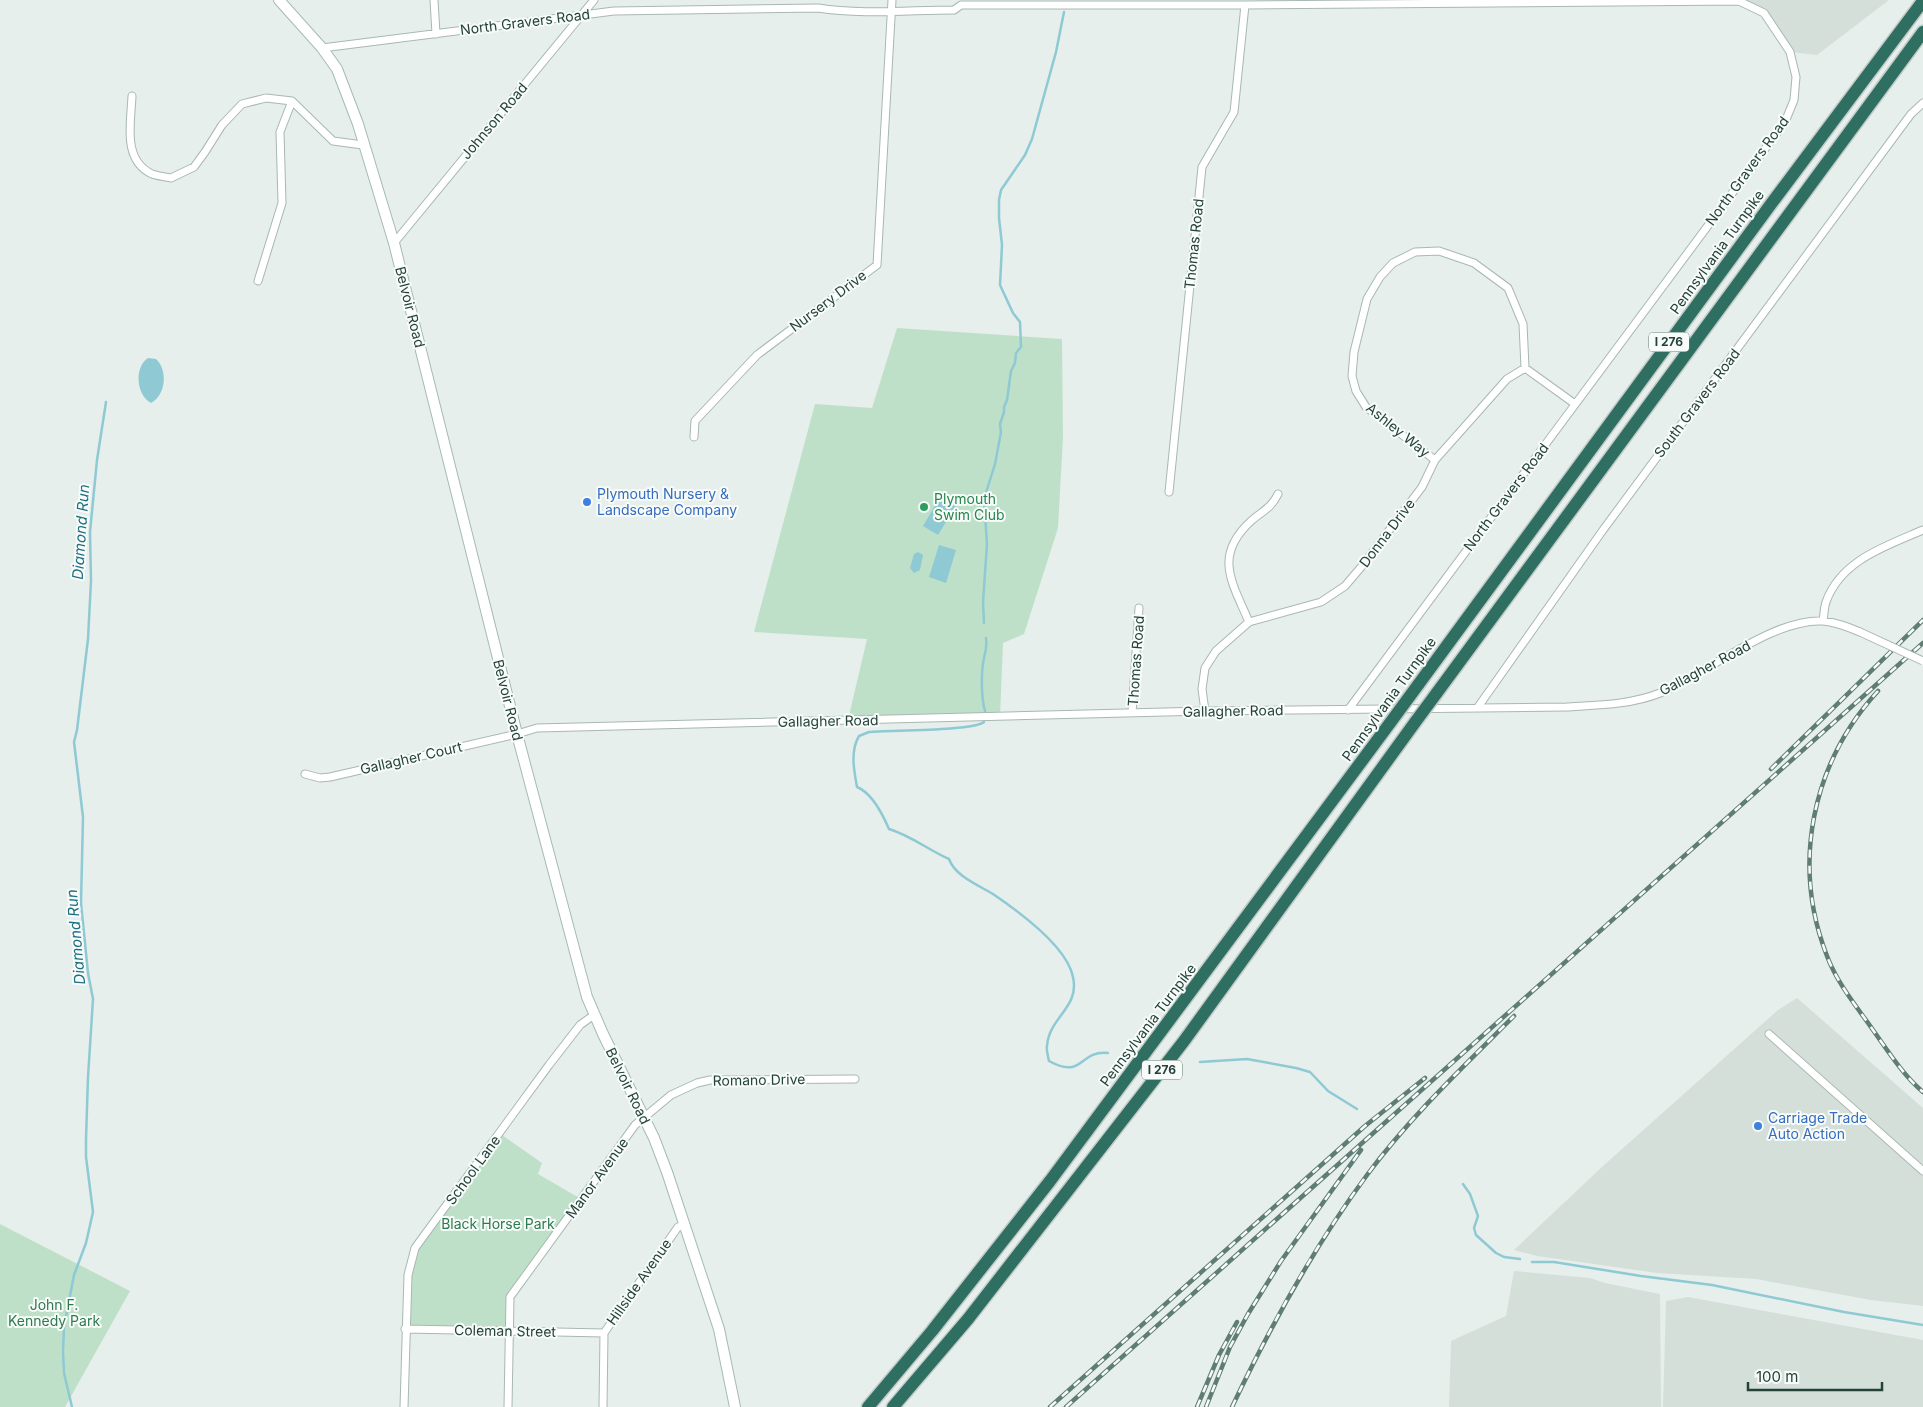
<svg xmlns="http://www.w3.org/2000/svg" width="1923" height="1407" font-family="Inter,sans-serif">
	<rect width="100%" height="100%" fill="#e6efeb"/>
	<path fill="#d4dfda" d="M1524,0h365l-72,55 -27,-3 -26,-39 -25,-12z
		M1797,998l126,110v198l-52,-6 -115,-21 -99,-6 -120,-17 -23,-6 89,-84 175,-156z
		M1514,1271l76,7 15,5 55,11 1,113h-212l2,-66 55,-25z
		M1688,1297l235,43v67h-260l3,-106z"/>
	<path fill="#bfe0c8" d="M897,328l165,11 1,98 -5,91 -34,106 -21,9 -3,74 -152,3 19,-81 -113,-7 61,-228 57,4z
		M499,1133l43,30 -4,11 43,25 -71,98v34l-105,-2 3,-54 7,-27z
		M0,1224l130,67 -65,116h-65z"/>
	<path fill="#8ec9d4" d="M148,358l8,1c12,11 10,36 -5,44 -15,-8 -17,-36 -3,-45z
		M940,497l16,9 -18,29 -15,-9z
		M939,545l17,5 -10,33 -17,-6z
		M918,552l5,3 -3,15 -6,3 -4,-5 4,-14z"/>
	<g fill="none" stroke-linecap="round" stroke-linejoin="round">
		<path stroke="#8ec9d4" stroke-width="2.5" d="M984,623l-1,-21 4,-58 -3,-45 11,-35 6,-32 -1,-8 4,-12v-5l3,-7 4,-29 4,-8 1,-10 5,-6 -1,-25 -7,-9 -13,-28 2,-40 -3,-27v-18l2,-10 24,-35 7,-16 24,-87 8,-40
			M985,711c-4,-13 -4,-40 -1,-53 2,-7 3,-12 2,-20
			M984,722c-10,9 -97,8 -115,10l-10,4c-9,15 -5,35 -2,51 15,6 26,28 32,42 23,7 39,21 60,30 6,17 29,26 44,35 25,17 74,52 80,83 7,31 -24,40 -26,69 -1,4 1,10 2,15 35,19 29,-11 59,-8
			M1200,1062l47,-3 49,9 14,4 18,19 29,18
			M1463,1184l7,10 8,22 -4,12 2,7 20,18 8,4 16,2
			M1532,1262h22l87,14 71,9 132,27 79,13
			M72,1407l-8,-34 -1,-22 1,-24 10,-52 12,-32 7,-31 -7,-55v-18l2,-62 5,-78 -5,-26 -7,-70 2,-86 -9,-75 3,-12 11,-91 3,-58 -1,-49 7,-72 9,-58"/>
		<defs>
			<path id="street" d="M434,0l2,34
				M322,48l292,-37 204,-3c43,7 93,2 136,2l7,-5h284l494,-4 25,12 26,39 6,25 -2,23 -9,22 -437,588
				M132,96c-1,26 -10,64 20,78 6,2 13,3 19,4l23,-11 11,-15 17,-27 20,-21 24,-6 26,3 41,40 30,4
				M394,243l200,-243
				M258,281l24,-78 -2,-71 12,-31
				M694,437l1,-16 62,-66 120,-90 15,-265
				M1435,460l-69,-53 -10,-16 -4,-15 2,-24 13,-53 13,-22 13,-14 22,-11 24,-1 35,12 34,25 15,36 2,44
				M1169,492l33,-325 32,-55 11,-107
				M1823,621c1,-6 1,-13 3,-19 15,-42 60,-56 97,-72
				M1249,622c-17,-40 -36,-66 2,-101 12,-11 19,-11 27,-27
				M1478,707l125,-177 308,-416 12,-11
				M1205,711l-3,-22 3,-21 11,-17 33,-29 72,-20 24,-16 17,-20 60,-79 13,-27 72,-81 18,-11 50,36
				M1132,713l7,-105
				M305,774l15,4 10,-1 187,-43 20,-6 668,-17 361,-4c31,-2 64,-2 94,-14 46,-19 113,-75 163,-72 13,1 25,6 37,11
				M1769,1034l154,137
				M405,1329l199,4
				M404,1407l4,-132 7,-27 134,-183 31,-40 14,-10
				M508,1407l2,-110 125,-172 36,-30 26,-12 13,-3 145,-1
				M603,1407l1,-74 74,-106 8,-2"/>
			<path id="secondary" d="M279,0l43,48 15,21 21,55 36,119 123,491 70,263 16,37 51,104 13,34 52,157 16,78"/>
			<path id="highway" d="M1418,685l353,-481 152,-203
				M1436,694l487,-662
				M868,1407l64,-76 118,-150 340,-458
				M893,1407l75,-88 216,-278 232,-320"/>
		</defs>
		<use href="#street" stroke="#a8b8b2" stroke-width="9"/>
		<use href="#secondary" stroke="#a4bbb3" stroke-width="12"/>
		<use href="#highway" stroke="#c2cac8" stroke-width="15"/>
		<use href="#street" stroke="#fff" stroke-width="7"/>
		<use href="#secondary" stroke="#fff" stroke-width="10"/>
		<use href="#highway" stroke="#2f6f62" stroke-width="12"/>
		<defs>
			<path id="rail" d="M1878,691c-66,72 -87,173 -51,265 10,27 30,51 46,74 15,21 30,45 50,62
				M1771,769l152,-149
				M1050,1407l315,-281 60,-48
				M1066,1407l857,-764
				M1197,1407l22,-52 18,-33
				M1206,1407l24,-60 18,-33 33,-53 80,-111
				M1232,1407c39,-82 81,-159 135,-232 43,-58 96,-108 147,-159"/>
		</defs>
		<use href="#rail" stroke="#5f7d75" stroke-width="4.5"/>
		<use href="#rail" stroke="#f7fbf9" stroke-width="2.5" stroke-dasharray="8" stroke-linecap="butt"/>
		<defs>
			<path id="street-bridge" d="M1860,632l63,29"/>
			<path id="highway-bridge" d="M1416,721l20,-27
				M1390,723l28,-38"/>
		</defs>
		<use href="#street-bridge" stroke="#a8b8b2" stroke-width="9" stroke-linecap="butt"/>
		<use href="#highway-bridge" stroke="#c2cac8" stroke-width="15" stroke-linecap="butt"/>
		<use href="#street-bridge" stroke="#fff" stroke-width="7"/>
		<use href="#highway-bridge" stroke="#2f6f62" stroke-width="12"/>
	</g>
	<g fill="#3f7fe0" stroke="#f7fbf9" stroke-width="2">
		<circle cx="587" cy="502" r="5"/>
		<circle cx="1758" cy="1126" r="5"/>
	</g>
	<circle fill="#2e9e5b" stroke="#f7fbf9" stroke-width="2" cx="924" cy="507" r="5"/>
	<g text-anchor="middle" stroke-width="4" stroke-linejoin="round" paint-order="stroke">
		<g fill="#f7fbf9" stroke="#637a73" stroke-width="1">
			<rect x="1649" y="332.5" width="40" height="19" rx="4"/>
			<rect x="1142" y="1060.5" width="40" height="19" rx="4"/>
		</g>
		<g font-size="12" font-weight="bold" fill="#24423a">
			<text x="1669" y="346">I 276</text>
			<text x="1162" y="1074">I 276</text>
		</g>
		<g font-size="14" fill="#24423a" stroke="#f7fbf9">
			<text transform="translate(525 22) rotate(-7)" y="5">North Gravers Road</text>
			<text transform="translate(494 121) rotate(-50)" y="5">Johnson Road</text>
			<text transform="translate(1747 171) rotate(-54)" y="5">North Gravers Road</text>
			<text transform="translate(1194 244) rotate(-84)" y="5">Thomas Road</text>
			<text transform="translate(1717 252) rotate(-54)" y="5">Pennsylvania Turnpike</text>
			<text transform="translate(828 301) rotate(-37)" y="5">Nursery Drive</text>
			<text transform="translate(410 307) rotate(76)" y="5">Belvoir Road</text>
			<text transform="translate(1697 403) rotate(-53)" y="5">South Gravers Road</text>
			<text transform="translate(1398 430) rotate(39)" y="5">Ashley Way</text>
			<text transform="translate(1506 497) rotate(-53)" y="5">North Gravers Road</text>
			<text transform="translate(1387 533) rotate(-53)" y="5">Donna Drive</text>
			<text transform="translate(1136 661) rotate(-86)" y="5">Thomas Road</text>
			<text transform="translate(1705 668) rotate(-28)" y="5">Gallagher Road</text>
			<text transform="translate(1389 699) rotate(-54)" y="5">Pennsylvania Turnpike</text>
			<text transform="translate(508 700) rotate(76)" y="5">Belvoir Road</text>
			<text transform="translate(1233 711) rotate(-1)" y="5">Gallagher Road</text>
			<text transform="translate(828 721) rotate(-1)" y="5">Gallagher Road</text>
			<text transform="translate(411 758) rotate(-13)" y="5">Gallagher Court</text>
			<text transform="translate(1148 1025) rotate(-53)" y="5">Pennsylvania Turnpike</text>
			<text transform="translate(759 1080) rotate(-1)" y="5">Romano Drive</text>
			<text transform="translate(628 1086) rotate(64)" y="5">Belvoir Road</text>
			<text transform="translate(473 1170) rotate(-54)" y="5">School Lane</text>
			<text transform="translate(597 1178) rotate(-54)" y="5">Manor Avenue</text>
			<text transform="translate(639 1282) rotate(-55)" y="5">Hillside Avenue</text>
			<text transform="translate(505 1331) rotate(1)" y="5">Coleman Street</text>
		</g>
		<g font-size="14" fill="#366cbe" stroke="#f7fbf9" text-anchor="start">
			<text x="597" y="499">Plymouth Nursery &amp;<tspan x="597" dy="16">Landscape Company</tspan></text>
			<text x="1768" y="1123">Carriage Trade<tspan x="1768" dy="16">Auto Action</tspan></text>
		</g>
		<g font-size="14" fill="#27864d" stroke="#f7fbf9" text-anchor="start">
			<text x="934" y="504">Plymouth<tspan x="934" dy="16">Swim Club</tspan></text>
		</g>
		<g font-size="14" fill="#2d7a4b" stroke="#f7fbf9">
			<text x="498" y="1229">Black Horse Park</text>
			<text x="54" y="1310">John F.<tspan x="54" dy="16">Kennedy Park</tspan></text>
		</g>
		<g font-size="15" font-style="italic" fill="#1c6f80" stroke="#f7fbf9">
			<text transform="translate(81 532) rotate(-86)" y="5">Diamond Run</text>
			<text transform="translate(76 937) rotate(-95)" y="5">Diamond Run</text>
		</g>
	</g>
	<path d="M1748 1382v8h134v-8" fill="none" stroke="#24423a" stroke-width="2.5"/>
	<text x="1756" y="1382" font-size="15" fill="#24423a" stroke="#f7fbf9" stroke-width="4" paint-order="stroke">100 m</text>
</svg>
